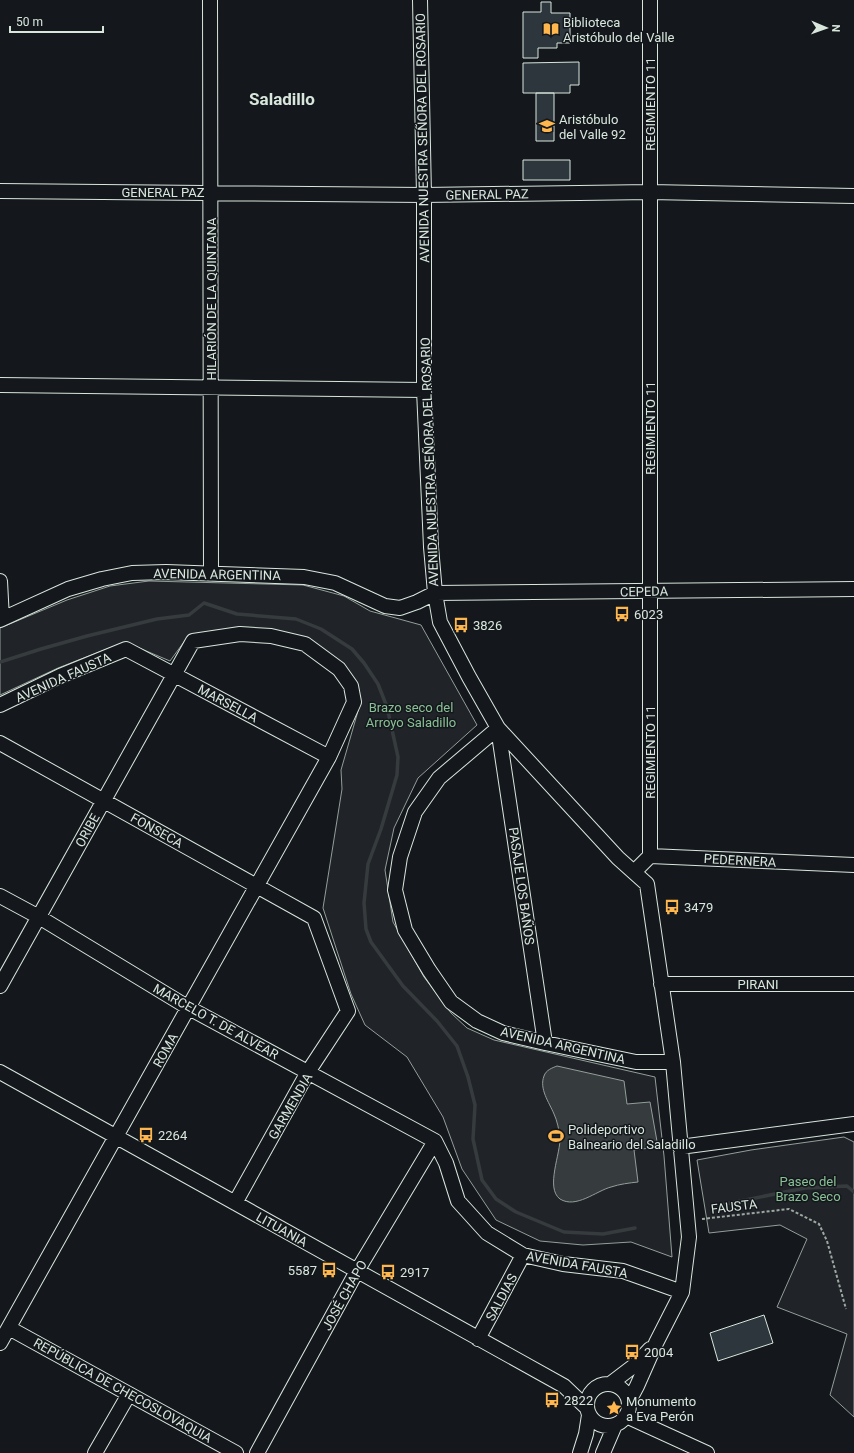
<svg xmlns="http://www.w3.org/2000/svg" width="854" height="1453" font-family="Roboto,sans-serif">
	<rect width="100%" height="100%" fill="#14181c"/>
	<path fill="#202428" stroke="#939e99" d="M149,581l154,4 41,11 26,15 51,14 56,100 -59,53 -24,50 -9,42 8,52 31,55 27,36 16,15 27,12 161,37 9,79 8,101 -41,-15 -48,3 -43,-4 -44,-21 -34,-51 -19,-52 -36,-60 -42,-32 -14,-31 -28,-86 19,-119 -1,-19 17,-59 -2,-25 -50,-48 -66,-8 -51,5 -19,26 -45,-19 -67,26 -58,27v-67l67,-28 43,-14z
		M844,1137l10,5v275l-24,-22 17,-61 -70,-27 30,-68 -27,-14 -71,8 -12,-73 54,-10z"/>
	<path fill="#363b3e" stroke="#939e99" d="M557,1066l67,15 3,23 23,-2 8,45 -24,3 4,32c-9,1 -18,2 -27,5 -15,4 -35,22 -51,12 -15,-11 1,-46 0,-62 -1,-7 -3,-17 -6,-23 -5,-12 -15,-25 -10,-38 2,-6 8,-8 13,-10z"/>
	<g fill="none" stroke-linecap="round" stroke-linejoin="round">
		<path stroke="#363b3e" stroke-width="3.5" d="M0,662l41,-13 46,-13 70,-17 32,-4 15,-12 33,11 59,5 25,10 31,20 12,14 14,21 9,23 11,50 -1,18 -16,54 -13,35 -4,39 2,26 5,13 32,44 34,35 20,25 11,31 7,28 -2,34 9,41 14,19 20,13 48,20 39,2 32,-6
			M715,1206l90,-18 42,-2 7,6"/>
	</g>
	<path fill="#2c363c" stroke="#d8e6dc" d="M541,2h10v11h19v30h-13v5h-19v10h-15v-46h18z
		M579,62v23h-9v8h-47v-30z
		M536,93h18v48h-18z
		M523,160h47v20h-47z
		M764,1315l9,28 -55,18 -8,-28z"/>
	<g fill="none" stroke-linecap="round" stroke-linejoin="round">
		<defs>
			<path id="minor" d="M210,0l1,573
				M420,0l4,195v195l7,157 4,46 5,29 29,55 29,51 120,130 29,26 26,178 16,175 -7,55 -26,51 -19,43 -8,15
				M0,191l424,4 226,-3 204,4
				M0,385l424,5
				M0,581l2,38
				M0,620l68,-31 34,-10 30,-6 34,-1 138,5 31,6 50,23 15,2 17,-6 18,-9 419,-4
				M0,705l60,-29 66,-27 203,108
				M498,728l-59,50 -24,34 -15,45 -5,33 10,40 24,40 22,32 26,19 26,12 42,10 91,19h37
				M498,728l47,315
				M0,743l314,175 34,93 -40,61 -73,131
				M650,856v-856
				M634,872l16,-16 204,9
				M0,896l39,21 150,91 246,133
				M661,984h193
				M0,986l193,-345 47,-7 31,2 34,8 34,25 12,17 3,16 -25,55 -329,586
				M0,1072l564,314 23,22
				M435,1141l11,22 12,38 29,32 36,22 40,9 60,7 59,21
				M680,1147l174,-23
				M9,1328l227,125
				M478,1339l45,-84
				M610,1384l25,-19 15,-16
				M587 1405a21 21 0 1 1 42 0a21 21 0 1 1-42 0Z
				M626,1416l81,37
				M95,1453l34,-59
				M257,1453l100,-182 78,-130
				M580,1453l6,-19 3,-19
				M603,1453l12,-28"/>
		</defs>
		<use href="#minor" stroke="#d8e6dc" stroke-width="16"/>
		<path stroke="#9da8a2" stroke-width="2" stroke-dasharray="3 2" stroke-linecap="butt" d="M702,1219l87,-10 30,15 8,17 19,68"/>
		<use href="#minor" stroke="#14181c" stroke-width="14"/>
	</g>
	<defs>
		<symbol id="library-bare" viewBox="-9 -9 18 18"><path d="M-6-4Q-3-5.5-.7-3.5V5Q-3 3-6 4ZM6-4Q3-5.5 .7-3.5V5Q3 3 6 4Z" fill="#ffb74d" stroke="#14181c" stroke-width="2.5" paint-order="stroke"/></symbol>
		<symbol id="school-bare" viewBox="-9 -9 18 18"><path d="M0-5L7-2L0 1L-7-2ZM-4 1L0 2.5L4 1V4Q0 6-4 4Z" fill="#ffb74d" stroke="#14181c" stroke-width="2.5" paint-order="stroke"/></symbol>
		<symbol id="bus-bare" viewBox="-9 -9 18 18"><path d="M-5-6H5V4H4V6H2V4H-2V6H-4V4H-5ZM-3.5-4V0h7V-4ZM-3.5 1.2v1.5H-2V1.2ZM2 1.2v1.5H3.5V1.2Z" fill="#ffb74d" stroke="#14181c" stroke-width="2.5" paint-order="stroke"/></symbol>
		<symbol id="stadium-bare" viewBox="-9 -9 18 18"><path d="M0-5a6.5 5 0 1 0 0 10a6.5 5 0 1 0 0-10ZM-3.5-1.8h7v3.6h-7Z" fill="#ffb74d" stroke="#14181c" stroke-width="2.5" paint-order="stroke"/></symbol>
		<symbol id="sight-bare" viewBox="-9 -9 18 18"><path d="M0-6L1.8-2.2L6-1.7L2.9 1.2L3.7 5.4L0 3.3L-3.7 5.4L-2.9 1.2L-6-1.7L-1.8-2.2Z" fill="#ffb74d" stroke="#14181c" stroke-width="2.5" paint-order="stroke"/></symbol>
	</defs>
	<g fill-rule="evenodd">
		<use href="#library-bare" x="540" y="18" width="22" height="22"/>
		<use href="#school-bare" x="536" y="115" width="22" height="22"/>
		<use href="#bus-bare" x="611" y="603" width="22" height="22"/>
		<use href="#bus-bare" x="450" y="614" width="22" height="22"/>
		<use href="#bus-bare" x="661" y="896" width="22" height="22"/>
		<use href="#bus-bare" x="135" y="1124" width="22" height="22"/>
		<use href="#stadium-bare" x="545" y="1125" width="22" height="22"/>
		<use href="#bus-bare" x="318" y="1259" width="22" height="22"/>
		<use href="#bus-bare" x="377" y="1261" width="22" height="22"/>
		<use href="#bus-bare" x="621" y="1341" width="22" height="22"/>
		<use href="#bus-bare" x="541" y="1389" width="22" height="22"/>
		<use href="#sight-bare" x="603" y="1397" width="22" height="22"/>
	</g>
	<g text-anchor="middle" stroke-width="3" stroke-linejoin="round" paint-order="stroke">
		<g font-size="13" fill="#d8e6dc" stroke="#14181c" text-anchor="start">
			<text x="563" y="27">Biblioteca<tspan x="563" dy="15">Aristóbulo del Valle</tspan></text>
			<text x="559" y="124">Aristóbulo<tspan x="559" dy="15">del Valle 92</tspan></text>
			<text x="634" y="619">6023</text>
			<text x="473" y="630">3826</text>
			<text x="684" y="912">3479</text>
			<text x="568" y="1134">Polideportivo<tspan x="568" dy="15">Balneario del Saladillo</tspan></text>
			<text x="158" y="1140">2264</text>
			<text x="317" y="1275" text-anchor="end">5587</text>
			<text x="400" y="1277">2917</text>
			<text x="644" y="1357">2004</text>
			<text x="564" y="1405">2822</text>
			<text x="626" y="1406">Monumento<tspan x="626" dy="15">a Eva Perón</tspan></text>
		</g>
		<g font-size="13" fill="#d8e6dc" stroke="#14181c">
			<text transform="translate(650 104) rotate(-90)" y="5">REGIMIENTO 11</text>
			<text transform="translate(422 138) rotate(-91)" y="5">AVENIDA NUESTRA SEÑORA DEL ROSARIO</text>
			<text x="163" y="197">GENERAL PAZ</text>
			<text transform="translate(487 194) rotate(-1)" y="5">GENERAL PAZ</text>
			<text transform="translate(211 299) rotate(-90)" y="5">HILARIÓN DE LA QUINTANA</text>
			<text transform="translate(650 428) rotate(-90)" y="5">REGIMIENTO 11</text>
			<text transform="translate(429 462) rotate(-92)" y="5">AVENIDA NUESTRA SEÑORA DEL ROSARIO</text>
			<text transform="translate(217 574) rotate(1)" y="5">AVENIDA ARGENTINA</text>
			<text transform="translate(644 591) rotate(-1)" y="5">CEPEDA</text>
			<text transform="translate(63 677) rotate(-24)" y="5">AVENIDA FAUSTA</text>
			<text transform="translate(228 703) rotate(28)" y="5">MARSELLA</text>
			<text transform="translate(650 752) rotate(-90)" y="5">REGIMIENTO 11</text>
			<text transform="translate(87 830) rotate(-61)" y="5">ORIBE</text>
			<text transform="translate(157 830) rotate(29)" y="5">FONSECA</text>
			<text transform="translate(740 860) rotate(3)" y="5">PEDERNERA</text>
			<text transform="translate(522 886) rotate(82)" y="5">PASAJE LOS BAÑOS</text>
			<text x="758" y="989">PIRANI</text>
			<text transform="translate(216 1021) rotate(29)" y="5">MARCELO T. DE ALVEAR</text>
			<text transform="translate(563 1045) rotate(13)" y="5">AVENIDA ARGENTINA</text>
			<text transform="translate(165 1050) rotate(-61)" y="5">ROMA</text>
			<text transform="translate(290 1106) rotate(-60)" y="5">GARMENDIA</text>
			<text transform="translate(734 1206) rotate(-7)" y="5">FAUSTA</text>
			<text transform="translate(282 1229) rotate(29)" y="5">LITUANIA</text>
			<text transform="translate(577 1264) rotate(10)" y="5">AVENIDA FAUSTA</text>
			<text transform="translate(344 1295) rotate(-61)" y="5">JOSÉ CHAPO</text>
			<text transform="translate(501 1297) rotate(-62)" y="5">SALDIAS</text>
			<text transform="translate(123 1390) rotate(29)" y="5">REPÚBLICA DE CHECOSLOVAQUIA</text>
		</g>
		<g font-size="13" fill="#8ac095" stroke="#14181c">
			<text x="411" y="712">Brazo seco del<tspan x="411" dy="15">Arroyo Saladillo</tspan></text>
			<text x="808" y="1186">Paseo del<tspan x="808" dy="15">Brazo Seco</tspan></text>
		</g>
		<g font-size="17" font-weight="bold" fill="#d8e6dc" stroke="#14181c">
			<text x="282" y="105">Saladillo</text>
		</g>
	</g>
	<g transform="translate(826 28) rotate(92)" stroke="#14181c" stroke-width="3" paint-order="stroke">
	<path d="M0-3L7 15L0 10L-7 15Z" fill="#d8e6dc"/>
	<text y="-6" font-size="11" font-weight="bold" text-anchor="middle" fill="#d8e6dc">N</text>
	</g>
	<path d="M10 26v6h93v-6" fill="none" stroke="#d8e6dc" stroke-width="2"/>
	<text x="16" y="26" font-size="12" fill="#d8e6dc" stroke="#14181c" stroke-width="3" paint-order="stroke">50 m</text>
</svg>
